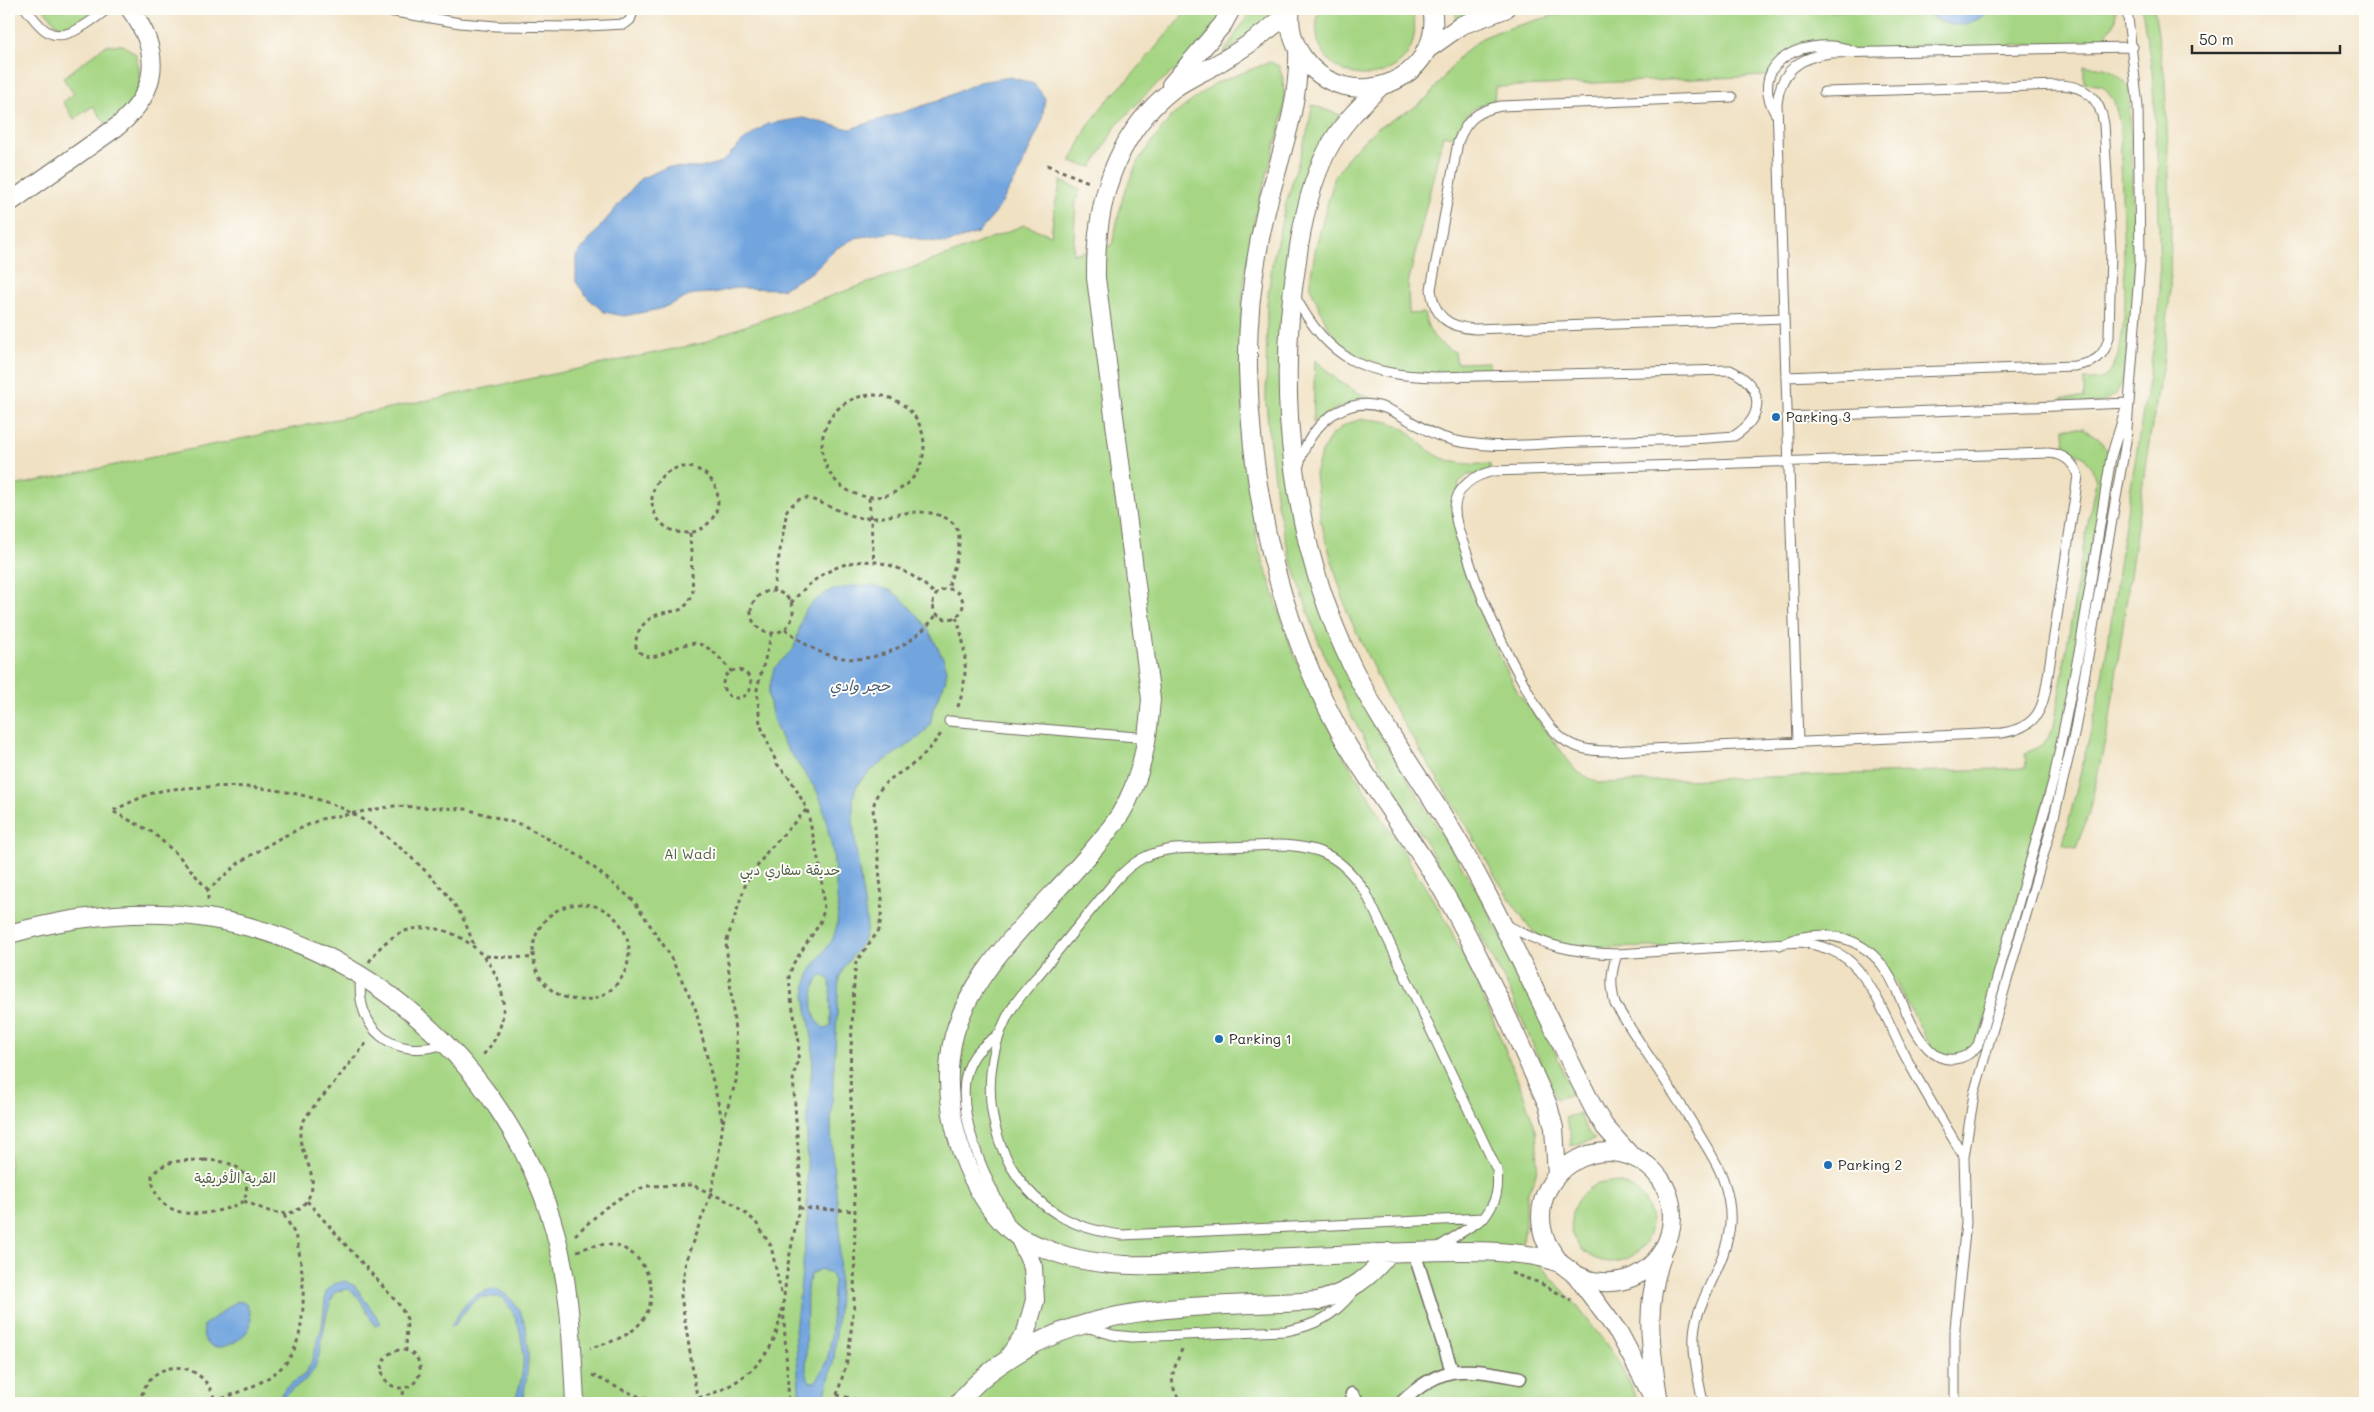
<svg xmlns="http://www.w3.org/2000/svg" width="2374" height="1412" font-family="Mali,'Playpen Sans Arabic',sans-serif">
	<rect width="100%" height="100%" fill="#fdfcf7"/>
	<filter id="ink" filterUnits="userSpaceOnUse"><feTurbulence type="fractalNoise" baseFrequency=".02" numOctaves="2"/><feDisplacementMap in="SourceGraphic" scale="10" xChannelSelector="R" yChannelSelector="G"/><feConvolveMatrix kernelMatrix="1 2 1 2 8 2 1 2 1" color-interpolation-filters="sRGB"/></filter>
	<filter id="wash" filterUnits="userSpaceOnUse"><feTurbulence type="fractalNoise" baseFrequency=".0096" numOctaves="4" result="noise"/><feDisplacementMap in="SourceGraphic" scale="20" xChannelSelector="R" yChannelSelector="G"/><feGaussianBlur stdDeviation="1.12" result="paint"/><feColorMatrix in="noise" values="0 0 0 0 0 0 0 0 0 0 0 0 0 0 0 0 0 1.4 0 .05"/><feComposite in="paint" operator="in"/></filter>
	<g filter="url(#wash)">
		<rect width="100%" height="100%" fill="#f0e1c3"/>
		<path fill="#a6d684" stroke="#688058" d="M44,9h57v3l-27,17 -17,-4z
			M1188,9h42l-48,55 -34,28 -32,34 -24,41 -22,-5 17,-34 17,-24 31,-32z
			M1252,9h22l-5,12 -46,33z
			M1319,9h93c23,87 -115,89 -93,0z
			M1456,9h33l-33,12z
			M1576,9h244l15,3 19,-3h69l17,14 37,-3 17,-11h122c0,17 -8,27 -24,34l-299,9 -25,24 -273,11 -1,14c-26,8 -28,11 -35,37l-16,-3 -35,149 1,30 15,-1c4,19 12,31 31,39l2,11 32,-1v13l-89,3 -53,-24 -19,-27 -17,-38v-14l5,-29 19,-70 18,-25 23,-22 39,-22 14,-11 31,-40 22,-18 17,-7z
			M2142,9h12l11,70 6,148 -1,68 -7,68 -16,91 -38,271 -21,91 -12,32 -13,-4 33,-134 12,-67 16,-113 31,-192 5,-46 -2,-121 -6,-100z
			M106,45h17l13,9c10,39 -2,49 -24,78l-19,-26 -19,13 -11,-17 11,-8 -11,-16z
			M1270,62l9,4 4,13 2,24 -4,21 -26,93 -10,58 -4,45 2,116 14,106 36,112 50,101 104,167 41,86 35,85 13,37 2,34 -4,16 -7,13 -4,53 54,60 39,51 23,46h-1630v-916l694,-144 19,-9 229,-80 73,-29 27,10 4,-30 6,-24 19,8 -4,12 -3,53 39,-9 11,-49 15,-35 33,-44 43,-33z
			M2084,66c24,1 31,3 45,22l7,207 -12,83 -8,16 -15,9 -38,2 -1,-7h22v-18c5,0 14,0 19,-2 20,-12 21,-60 22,-80l-5,-173 -6,-24 -11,-15 -19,-3z
			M1312,105l28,10 -16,25 -30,103v253l82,232 103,166 41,78 53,122 -17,5 -48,-112 -27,-51 -131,-222 -33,-76 -27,-81 -13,-53 -7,-60 -4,-42 1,-98 5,-40 13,-57 24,-81z
			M1315,359c20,21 33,30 59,41 -27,3 -39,7 -61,23z
			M1363,419c12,1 23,1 34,6 13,5 19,16 30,24 20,15 39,16 63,15v10l-22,1 -9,7 -4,26v31l7,26 25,65 31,63 58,78 22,12 428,-15 -1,-15c16,-6 23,-11 29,-27l28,-172 14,-73 -5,-15 -9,-11 -17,-7 -1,-20h19l15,10 10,13v20l-35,224 -95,354 -30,14 -15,-12 -37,-69 -28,-29 -20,-8 -42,-1 -203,4 -43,-2 -16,-5 -17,-16 -30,-46 -28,-49 -83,-135 -39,-83 -26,-89 -6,-49 6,-20 10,-18 15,-12z
			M1580,1113l6,17 9,9 -24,7 -1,-14 -5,-14z
			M1571 1222a40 40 0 1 1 80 0a40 40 0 1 1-80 0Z"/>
		<path fill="#72a5de" stroke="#4e6884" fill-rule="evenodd" d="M1923,9h71c-30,20 -43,23 -71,0z
			M1011,77l23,7 11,14 -3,23 -24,54 -23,39 -17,19 -31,10 -25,-3 -28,-8 -39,6 -21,12 -22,22 -30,17 -47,-1 -21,5 -20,1 -34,15 -36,7 -20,-4 -16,-14 -12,-16v-26l64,-77 27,-12 33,1 22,-6 20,-20 25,-18 36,-6 47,11 88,-28 41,-19z
			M851,586h23l16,4 11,8 25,27 18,35 3,10 -2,12 -12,27 -3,16 -7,9c-19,16 -53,32 -66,52 -13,19 9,115 10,143l-4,12 -18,25 -6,12 -8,146 1,28 8,78 -1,66 -5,64 -11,43h-23l-5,-73 12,-99v-112l6,-61 -1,-20 -7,-40 1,-15 6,-15 21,-29 4,-14 1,-18 -5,-54 -11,-50 -5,-12 -35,-50 -9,-22 -5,-25 6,-26 20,-20 10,-36 8,-9 15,-11zM824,975l6,5 1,46 -5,3c-18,-8 -15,-39 -7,-53zM820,1269l10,4 4,8c-5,33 4,75 -19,101l-6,-1 -3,-10 1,-82 4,-15z
			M345,1281l10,5 26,37 -6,3 -16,-28 -10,-9 -13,2c-13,19 -11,52 -21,76 -7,16 -27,21 -35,36h-4l9,-15 20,-14 6,-11 11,-37 4,-34 8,-8z
			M496,1289c41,18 34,78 26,114h-9c16,-30 14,-82 -12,-106h-21l-10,8 -17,22 -2,-1c12,-20 21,-35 45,-37z
			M237,1301l9,2c3,7 7,15 4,23 -5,14 -34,31 -45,14 -3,-5 -1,-10 -1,-15z"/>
	</g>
	<g filter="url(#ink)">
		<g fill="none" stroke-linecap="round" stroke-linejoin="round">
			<defs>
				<path id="service" d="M26,9c6,7 13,18 22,23 19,11 45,-13 60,-23
					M377,9l83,14 36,3 72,1 57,-3 5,-4 4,-11
					M1732,97l-231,9c-23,4 -35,14 -43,36l-27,147c3,27 16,38 44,40l309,-11
					M1775,113c-30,-54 36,-79 79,-62
					M1295,296c33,64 70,79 141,81l294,-7c34,16 36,46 4,66 -51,5 -102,4 -152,6 -45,1 -96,10 -140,-5 -30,-10 -55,-40 -90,-31 -28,7 -47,33 -53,59
					M1786,377l288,-11c20,-3 30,-8 35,-29l2,-88 -7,-125c-4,-25 -17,-37 -42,-39l-238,7
					M1787,417l341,-14
					M2048,453c16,1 25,8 30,23l-30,200c-5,32 -9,51 -46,57l-394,18c-19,0 -38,-3 -52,-18 -14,-14 -24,-34 -33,-51 -23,-41 -42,-83 -56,-128 -5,-15 -13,-32 -12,-48 2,-21 21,-31 39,-35z
					M949,721l199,17
					M1798,742l-21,-638c3,-32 21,-47 53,-51l303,-6
					M1278,845c43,1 64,12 88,48l131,277c2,21 0,30 -13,48l-362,17c-23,-3 -45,-8 -65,-21 -64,-39 -84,-128 -51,-195 9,-19 25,-35 38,-51 24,-30 48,-59 72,-88 17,-19 33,-28 58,-31z
					M1505,924c39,22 68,29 112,30l184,-12c22,4 43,10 57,28 19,22 31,54 44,80 19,37 41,71 62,107
					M1780,945c29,-15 68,-13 93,10 27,24 31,69 56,94 15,16 37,12 49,-4l76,-267 27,-136 30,-185 15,-49
					M1617,954c-6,18 -7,31 -2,50 26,42 55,82 81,125 9,16 21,32 27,50 5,14 8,30 7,45 -3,34 -23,61 -33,93 -8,28 1,58 6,86
					M361,976c-7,53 33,85 83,68
					M999,1034c-11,8 -23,16 -29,30 -20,41 17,119 38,155
					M1437,1248l47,-30
					M1086,1327l27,8 19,2 154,-6c31,-6 48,-15 68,-40
					M1955,1403v-75l11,-105 -2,-66 10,-63 78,-269 22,-90 52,-294 14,-180 -2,-155 -11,-97"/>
				<path id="pedestrian" d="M1414,1252l38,119
					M1352,1394l7,9
					M1401,1403c42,-41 65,-35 119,-25"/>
				<path id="minor" d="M1291,9c-3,16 2,34 11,47 44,64 144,24 130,-47
					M1290,12c-21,18 -43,35 -68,49 -16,10 -34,17 -49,28 -60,47 -78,117 -77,189l55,421c-3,40 -9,79 -30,114 -49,77 -162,150 -171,244 -4,36 3,75 17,109 11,26 27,52 50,70 6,4 15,7 22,10 65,30 142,17 211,13 72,-3 143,-8 215,-8 25,0 72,2 94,12 3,1 10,7 13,9 17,12 42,13 61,5 44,-19 53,-81 15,-111 -46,-37 -116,4 -106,62 2,14 10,24 18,35
					M1298,50c2,57 -19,107 -32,161 -12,50 -19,106 -18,158 3,128 31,252 93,365 27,48 61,91 90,137 46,74 80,155 117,234l6,23 3,47
					M1425,51l37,-26 43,-16
					M1171,85l52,-61 8,-15
					M1380,87c-20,19 -40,39 -53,64 -17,33 -25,72 -30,109 -22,135 -5,282 55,406 34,70 83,130 119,198 44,81 82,165 124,247l10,16 26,29
					M9,203l109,-77c41,-35 44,-74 12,-117
					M9,934c65,-18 131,-26 198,-16 158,24 296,148 344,300 19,60 21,123 24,185
					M1576,1275l43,58 35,66
					M1010,1355l16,-23 9,-32 -2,-33 -14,-30
					M959,1403c17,-23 39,-38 64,-53 90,-51 195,-42 295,-49 32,-9 52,-23 72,-49
					M1659,1403c-8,-54 -16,-93 3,-147"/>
			</defs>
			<use href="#service" stroke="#706b60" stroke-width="11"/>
			<use href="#pedestrian" stroke="#706b60" stroke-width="15"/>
			<use href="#minor" stroke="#706b60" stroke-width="20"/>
			<path stroke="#706b60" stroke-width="3" stroke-dasharray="4 4" stroke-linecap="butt" d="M1047,165l44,18
				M822 446a51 51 0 1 1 102 0a51 51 0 1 1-102 0Z
				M652 500a33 33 0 1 1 66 0a33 33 0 1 1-66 0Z
				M869,498l5,64
				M690,533l3,60c-2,5 -4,10 -8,13 -5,6 -12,5 -18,6 -18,3 -33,17 -31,35 14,26 41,-9 63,-3 14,4 23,17 33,28
				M933 604a15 15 0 1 1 30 0a15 15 0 1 1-30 0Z
				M773,591l14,-81c6,-6 11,-12 19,-12 7,0 38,16 50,19 18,3 32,-1 49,-4 17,-3 53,0 54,24 1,17 -7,35 -11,52
				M751 612a21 21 0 1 1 42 0a21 21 0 1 1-42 0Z
				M791,603c44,-52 96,-56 145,-8
				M956,617c11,29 13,62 1,92
				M785,629c10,7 19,15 29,20 45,23 95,3 123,-35
				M772,633l-15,56 3,35 17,40 14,16 16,29 14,63 3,38 -4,13 -27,41 -4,13 2,22 8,43 -1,18 -5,17 7,100 -1,31 -11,56 -5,40 6,99
				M723 684a14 14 0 1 1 28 0a14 14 0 1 1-28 0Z
				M208,890l-30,-35 -26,-23 -40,-21c11,-5 23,-11 35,-16 18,-7 40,-7 60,-8 45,-3 108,5 148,28 33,19 83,63 103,95 7,10 11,23 16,35
				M208,900v-10l32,-28 40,-24 41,-19 73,-13 72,3 57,16 58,32 53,44 34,51 27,55 28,116 -6,43 -6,27 -25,67 -5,36 17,107
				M533 952a48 48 0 1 1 96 0a48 48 0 1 1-96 0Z
				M486,956l47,2
				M369,962c57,-91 186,20 112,95
				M723,1122l13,-41 2,-21 -12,-117 20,-60 21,-31 40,-43
				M204,1160c29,1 50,8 40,41 -31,17 -91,24 -92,-26 15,-17 31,-14 52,-15z
				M244,1201c18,7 43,22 59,4 26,-28 -12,-54 -1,-80 4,-11 14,-21 22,-30 15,-18 29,-36 44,-54
				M307,1201l94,106 6,12 -1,32
				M799,1208l56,3
				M575,1235l30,-27 17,-11 24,-11 46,-1 40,18 23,18 16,25 11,51
				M577,1251c11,-4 22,-8 34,-6 35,4 53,50 30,77 -13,16 -33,21 -51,26
				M1511,1273l29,10 31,17
				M1182,1349c-9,23 -16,33 0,54
				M382 1369a19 19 0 1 1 38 0a19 19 0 1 1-38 0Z
				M592,1375c17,8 34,18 53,23 43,12 97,-9 122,-46 9,-13 12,-28 15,-44
				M837,1395l35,8
				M215,1401c23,-8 52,-18 70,-37 25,-28 20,-95 10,-129 -3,-7 -8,-14 -11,-20
				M140,1403c7,-47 63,-47 75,-2
				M402,1403l2,-15
				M837,1403v-8l11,-37 6,-53 1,-94 -5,-139 4,-89 2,-21 23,-32 2,-14 1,-17 -9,-90c5,-30 23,-31 44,-48 10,-9 18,-19 26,-30"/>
			<use href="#service" stroke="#fff" stroke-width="9"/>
			<use href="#pedestrian" stroke="#fff" stroke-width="12"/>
			<use href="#minor" stroke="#fff" stroke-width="18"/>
		</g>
	</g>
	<g fill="#1f6fb2" stroke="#fdfcf7" stroke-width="2">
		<circle cx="1776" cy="417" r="5"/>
		<circle cx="1219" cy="1039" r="5"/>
		<circle cx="1828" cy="1165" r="5"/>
	</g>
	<g text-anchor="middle" stroke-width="4" stroke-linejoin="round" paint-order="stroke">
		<g font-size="14" fill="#2b2b2b" stroke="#fdfcf7" text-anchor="start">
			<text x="1786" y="422">Parking 3</text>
			<text x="1229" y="1044">Parking 1</text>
			<text x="1838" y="1170">Parking 2</text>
		</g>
		<g font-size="14" fill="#505e46" stroke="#fdfcf7">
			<text x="690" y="859">Al Wadi</text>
			<text x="790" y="875">حديقة سفاري دبي</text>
			<text x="235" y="1183">القرية الأفريقية</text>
		</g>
		<g font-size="15" font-style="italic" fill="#475c73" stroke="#fdfcf7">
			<text x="860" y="691">حجر وادي</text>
		</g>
	</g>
	<rect width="2374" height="1412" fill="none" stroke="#fdfcf7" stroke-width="30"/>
	<path d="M2192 45v8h148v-8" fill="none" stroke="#2b2b2b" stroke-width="2.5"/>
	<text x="2199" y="45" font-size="15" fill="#2b2b2b" stroke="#fdfcf7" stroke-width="4" paint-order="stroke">50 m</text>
</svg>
